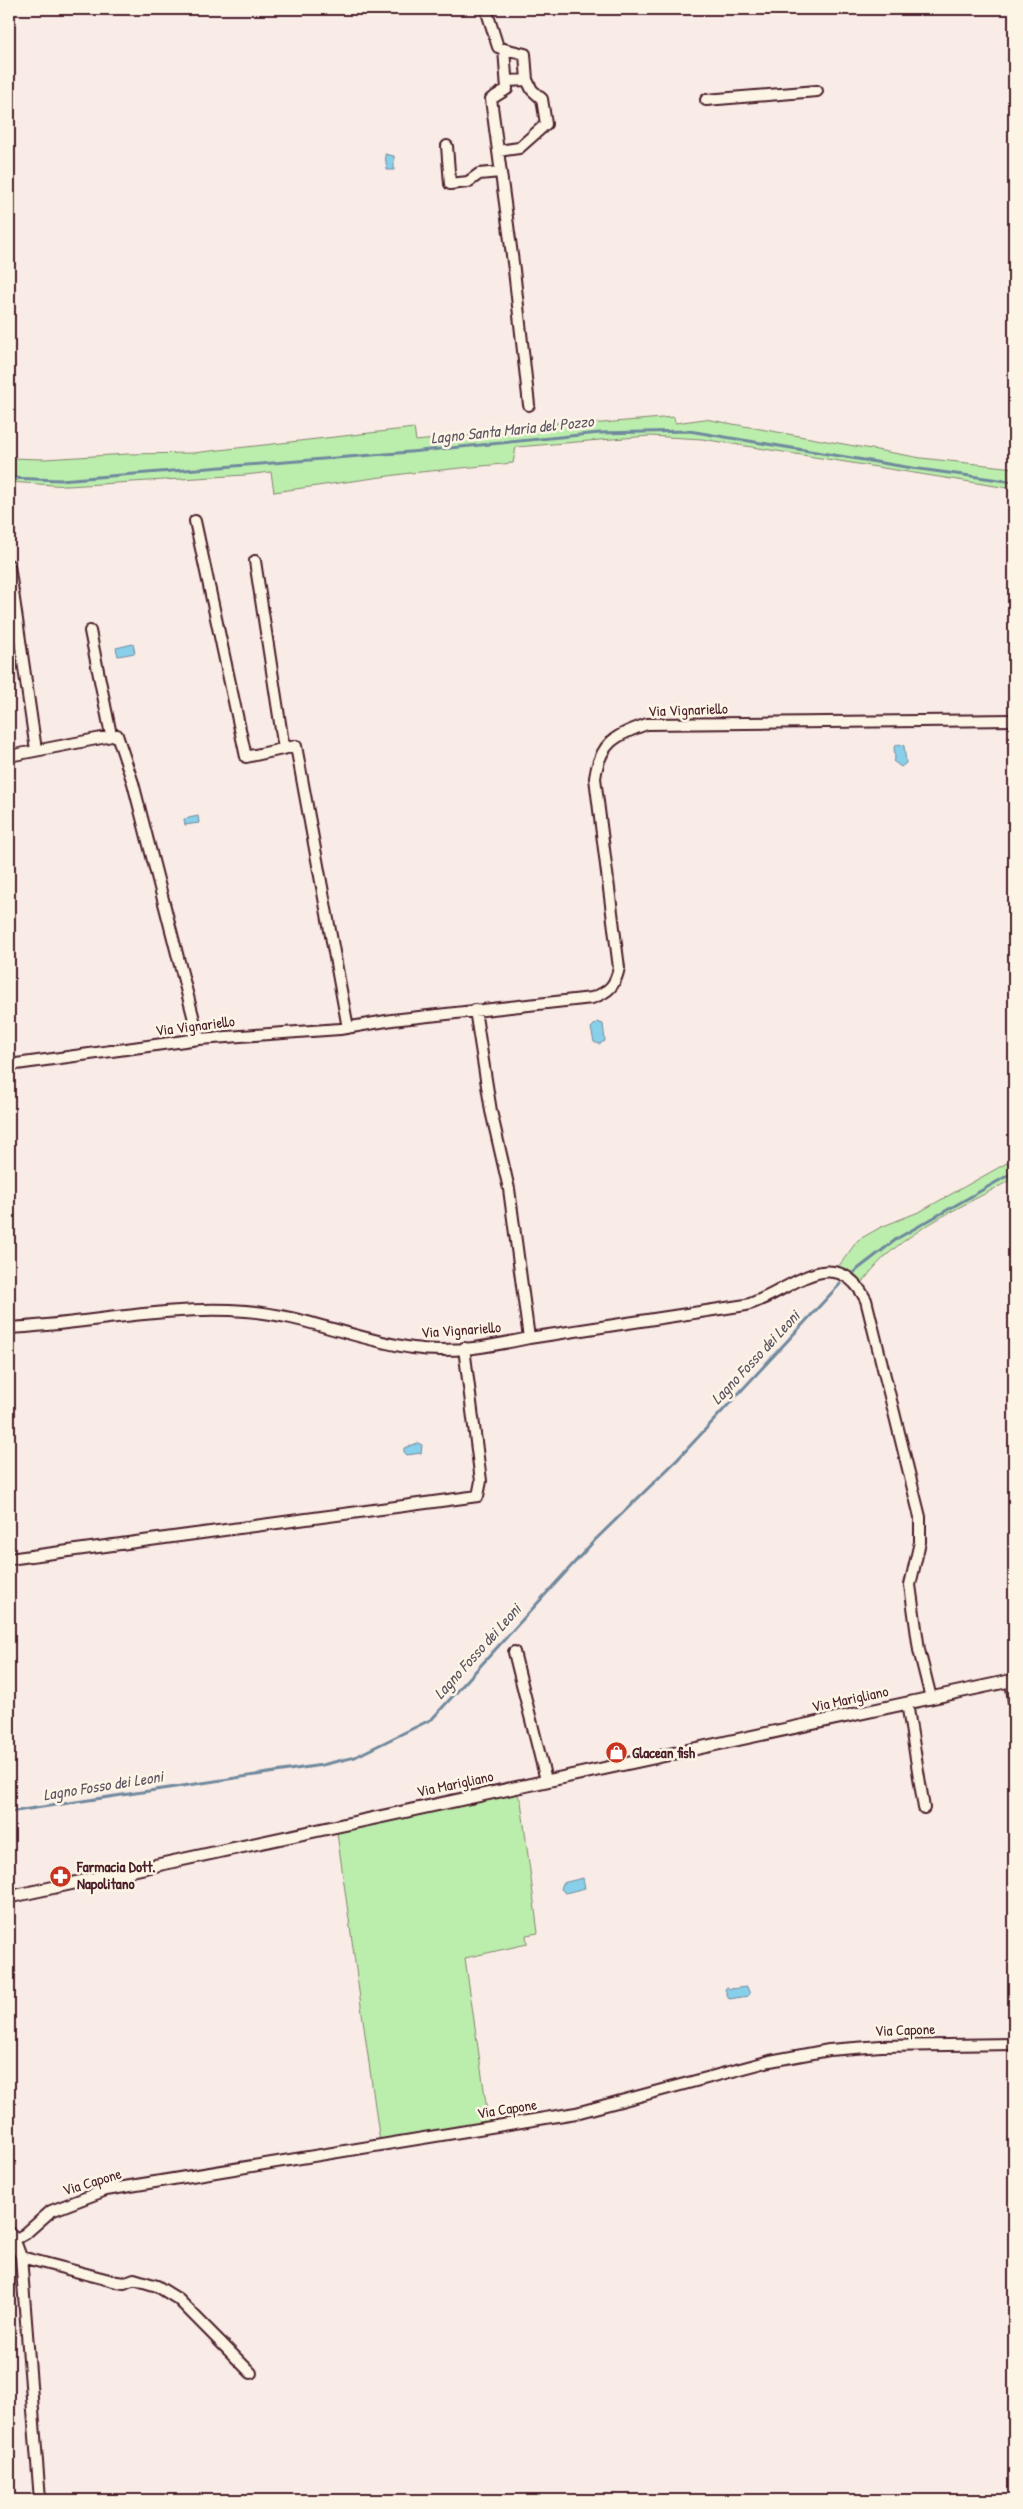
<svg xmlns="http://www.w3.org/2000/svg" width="1023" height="2509" font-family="'Patrick Hand',sans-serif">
	<rect width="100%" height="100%" fill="#f9ebe6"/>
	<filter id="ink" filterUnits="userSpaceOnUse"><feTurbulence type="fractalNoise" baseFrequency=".02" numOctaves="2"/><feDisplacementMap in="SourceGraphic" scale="10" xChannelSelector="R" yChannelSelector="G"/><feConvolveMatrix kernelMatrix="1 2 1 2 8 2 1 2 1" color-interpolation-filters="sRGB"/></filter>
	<g filter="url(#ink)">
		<path fill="#bbedad" stroke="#82866c" d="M674,417l1,6 30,-4 216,39 93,10v21l-312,-50 -53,-3 -133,11 -3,16 -103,10 -136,19 -3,-20 -26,3 -177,11 -59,-4v-24l35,1 84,-5 65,-1 221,-25 2,13 125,-13 5,-6 32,3z
			M1014,1159v19c-49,28 -119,56 -151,104l-16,-12 -9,-3 20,-27 23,-13 40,-16z
			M517,1794l4,7 17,132 -12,2 1,9 -62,14 24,166 -109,18 -43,-309z"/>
		<path fill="#88d0e9" stroke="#6f899d" d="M385,154l9,2v14h-7z
			M133,644l2,9 -17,3 -2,-8z
			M899,744l5,2 2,17 -5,4 -8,-6 2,-3 -1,-11z
			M198,816l1,7 -14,2 -1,-6z
			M597,1022l6,2 2,17 -6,3 -5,-2 -3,-14z
			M418,1443l4,2 -1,8 -14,2 -3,-3v-4z
			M583,1878l2,10 -20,5 -4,-4 2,-6z
			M727,1987l3,2 17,-2 3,7 -2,2 -19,3 -4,-10z"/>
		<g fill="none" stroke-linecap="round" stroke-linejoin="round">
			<path stroke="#6f899d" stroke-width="3" d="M9,478l51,2 350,-28 190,-19 89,-2 223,37 102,14
				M854,1272l44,-34 116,-66
				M9,1812l313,-47 33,-8 77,-38 163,-179 82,-80 163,-176"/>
			<defs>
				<path id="minor" d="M486,9l12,38 6,2 3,40 -16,10 23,171 15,135
					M504,49l21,5 2,26 -20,1
					M706,100l111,-9
					M447,146l3,38 18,-2 11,-8 21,-2
					M498,151l21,-3 27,-24 -4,-25 -10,-9 -5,-10
					M195,521l51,236 50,-11 52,282
					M255,561l29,188
					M9,565l27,185
					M90,631l21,104
					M9,756l108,-21 16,48 66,256
					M9,1065l190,-26 141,-10 52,-9 200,-22c17,-6 23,-12 27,-30l-24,-190c5,-36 21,-43 52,-54l367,-4
					M9,1328c80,-4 156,-23 237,-17 57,4 110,29 167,37 38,6 79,-2 116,-10l-20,-149 -18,-78 -16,-101
					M529,1338l217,-33c41,-10 88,-67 120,-5l54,217v25l-10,43 9,65 12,48
					M9,1559l469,-63 3,-15 -17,-133
					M514,1652l32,128
					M1011,1680l3,22
					M907,1703l17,105
					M9,2231l6,10 6,16 19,243
					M9,2243l16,-9 26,-23 55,-21 470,-77 194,-52 59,-11 52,-4 133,-2
					M21,2257l96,25 7,1 10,-4 23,7 21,13 73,74"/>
				<path id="tertiary" d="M9,1897l1005,-217"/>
			</defs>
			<use href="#minor" stroke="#4a1f2b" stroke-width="14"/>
			<use href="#tertiary" stroke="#4a1f2b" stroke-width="15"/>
			<use href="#minor" stroke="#fcf5e5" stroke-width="10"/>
			<use href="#tertiary" stroke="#fcf5e5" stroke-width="11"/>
		</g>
	</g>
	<defs>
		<symbol id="shop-disc" viewBox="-11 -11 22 22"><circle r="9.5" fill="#c8321e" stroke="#fcf5e5"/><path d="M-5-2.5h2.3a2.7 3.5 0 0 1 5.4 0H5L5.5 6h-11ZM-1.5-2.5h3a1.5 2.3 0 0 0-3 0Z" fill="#fff"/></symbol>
		<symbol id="pharmacy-disc" viewBox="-11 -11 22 22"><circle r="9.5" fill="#c8321e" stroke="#fcf5e5"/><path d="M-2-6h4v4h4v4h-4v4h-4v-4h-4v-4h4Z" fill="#fff"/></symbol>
	</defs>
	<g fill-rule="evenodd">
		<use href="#shop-disc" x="604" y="1740" width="25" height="25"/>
		<use href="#pharmacy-disc" x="48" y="1864" width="25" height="25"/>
	</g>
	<g text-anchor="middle" stroke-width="5" stroke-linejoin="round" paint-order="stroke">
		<g font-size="15" fill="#4a1f2b" stroke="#fcf5e5">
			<text transform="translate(688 710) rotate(-2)" y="5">Via Vignariello</text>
			<text transform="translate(195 1026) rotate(-7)" y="5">Via Vignariello</text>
			<text transform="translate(461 1330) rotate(-4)" y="5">Via Vignariello</text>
			<text transform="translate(850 1699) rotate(-12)" y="5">Via Marigliano</text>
			<text transform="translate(455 1784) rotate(-12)" y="5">Via Marigliano</text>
			<text transform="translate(905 2030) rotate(-2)" y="5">Via Capone</text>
			<text transform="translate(507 2109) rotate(-9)" y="5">Via Capone</text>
			<text transform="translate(92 2182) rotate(-17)" y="5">Via Capone</text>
		</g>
		<g font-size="15" font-weight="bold" fill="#4a1f2b" stroke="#fcf5e5" text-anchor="start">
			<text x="632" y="1758">Glacean fish</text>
			<text x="77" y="1872">Farmacia Dott.<tspan x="77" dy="17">Napolitano</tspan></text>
		</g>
		<g font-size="16" font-style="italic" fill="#5d5464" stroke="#fcf5e5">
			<text transform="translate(512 429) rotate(-6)" y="6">Lagno Santa Maria del Pozzo</text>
			<text transform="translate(755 1357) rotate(-47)" y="6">Lagno Fosso dei Leoni</text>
			<text transform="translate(477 1651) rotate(-48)" y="6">Lagno Fosso dei Leoni</text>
			<text transform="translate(103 1785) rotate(-9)" y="6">Lagno Fosso dei Leoni</text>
		</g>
	</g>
	<rect width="1023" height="2509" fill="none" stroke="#fcf5e5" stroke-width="30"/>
	<rect x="15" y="15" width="993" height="2479" fill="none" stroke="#4a1f2b" stroke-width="2" filter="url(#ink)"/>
</svg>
